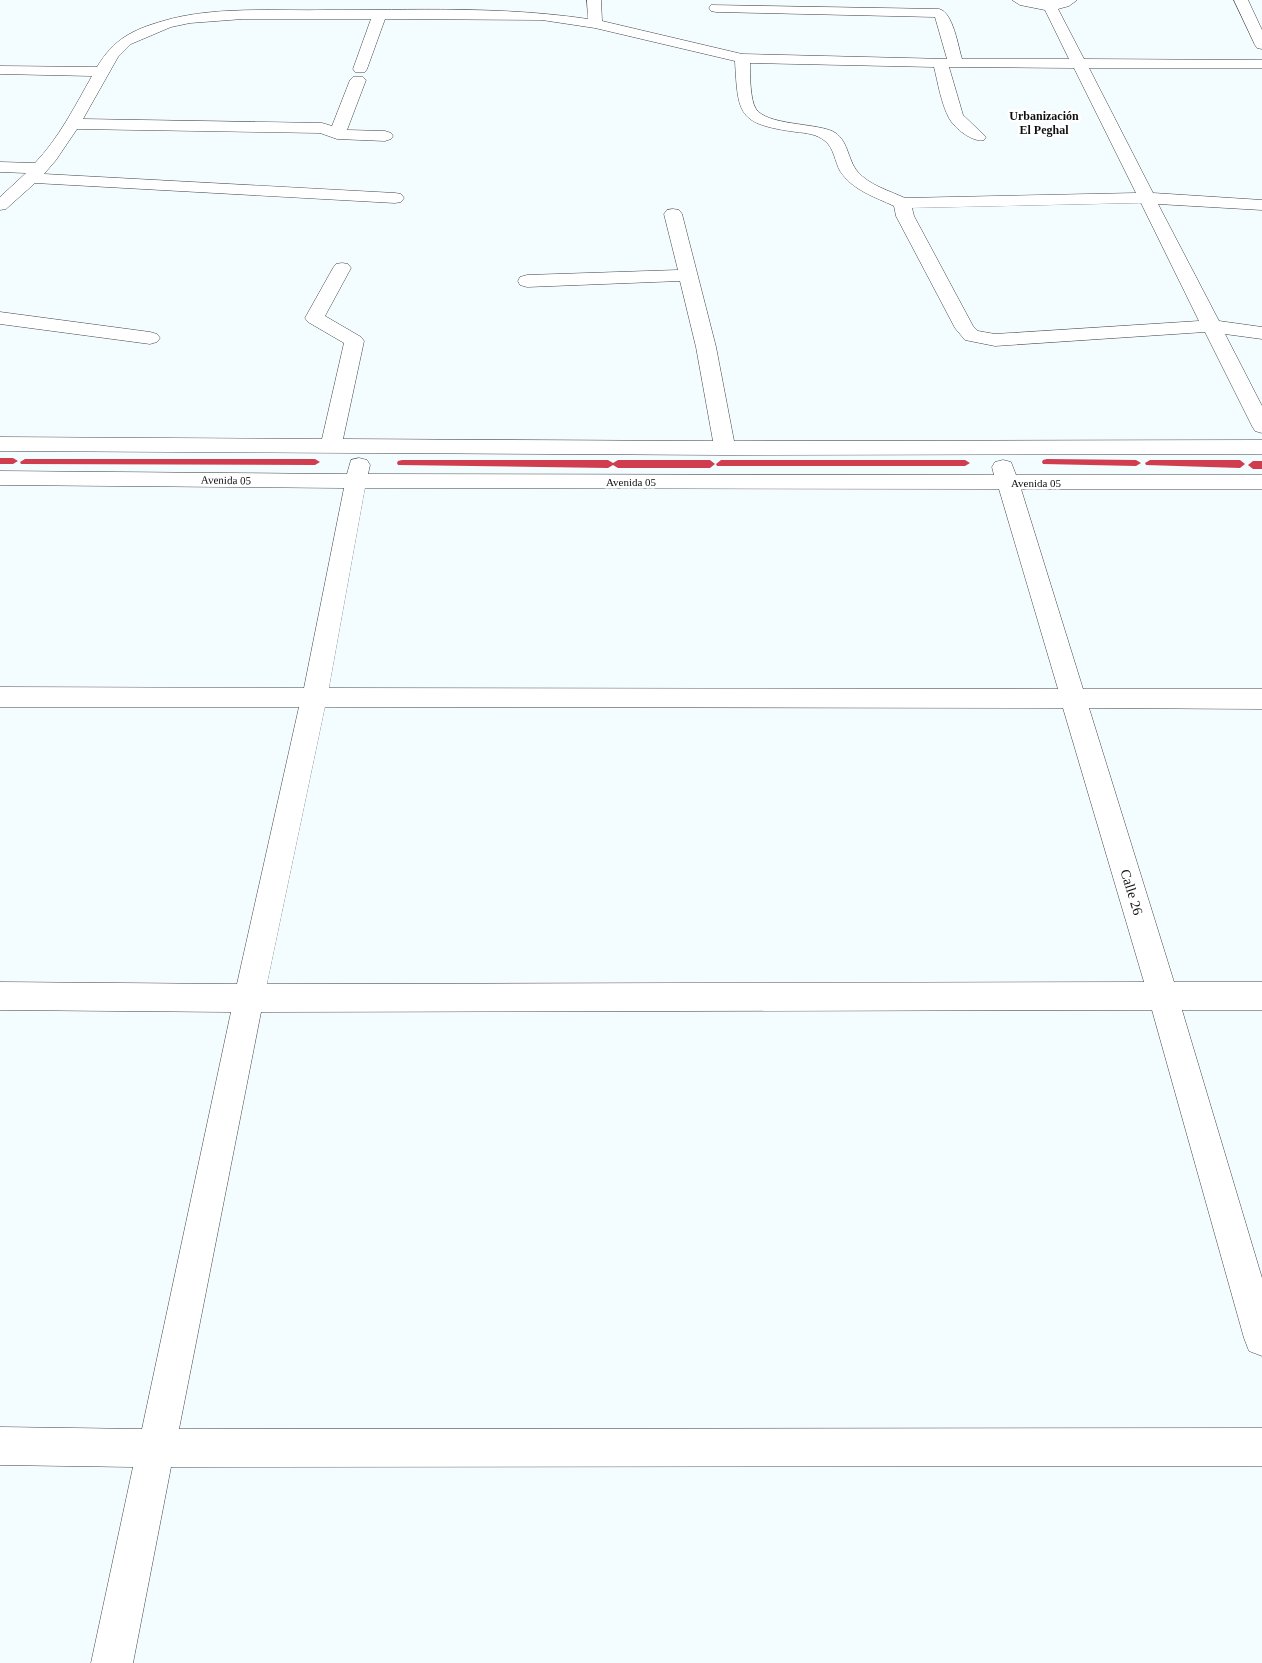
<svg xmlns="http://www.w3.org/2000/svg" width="1262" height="1663" font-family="'Times New Roman',serif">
	<rect width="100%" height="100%" fill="#f3fcff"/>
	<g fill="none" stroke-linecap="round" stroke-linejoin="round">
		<path fill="#cf3d4e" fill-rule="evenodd" d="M0,458h13l5,3 -5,3h-13z
			M25,459h290l5,3 -5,3 -294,-1 -1,-2z
			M1047,459l89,1 5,3 -5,3 -93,-2 -1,-2 1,-2z
			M402,460h206l5,3 5,-3h92l5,4 -5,4h-92l-5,-3 -5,3 -210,-3 -1,-2 1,-2z
			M721,460h244l5,3 -5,3h-248l-1,-2z
			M1150,460h90l5,4 -5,4 -94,-3 -1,-2z
			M1262,461v8h-9l-5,-4 5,-4z"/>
		<defs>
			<path id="street" d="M587,0h14l1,21 140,33 205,5 -12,-42 -219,-5 -5,-1 -2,-3 2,-3 228,4c14,3 19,37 23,50h107l-24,-49 -25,-5 -8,-5h65l-8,6 -11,3 26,50 178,1v8h-173l64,125 109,7v10l-104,-6 61,117 43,6v12l-37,-5 37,72v27l-7,-2 -3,-5 -47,-94 -210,14 -30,-6 -10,-12 -59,-112 -2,-10c-19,-9 -42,-16 -54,-35 -5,-9 -6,-23 -15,-30 -8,-7 -19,-8 -29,-9 -58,-8 -58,-17 -61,-71l-140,-33 -53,-8 -157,-1 -18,50 -2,3h-10l-2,-3 18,-50h-128l-53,4 -19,4 -40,17 -13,13 -35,62 239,4 10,3 18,-46 3,-3h10l3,3 -19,50 38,1 6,2 2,3 -2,3 -6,2 -48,-2 -17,-6 -243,-4 -21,31 -12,14 351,19 6,1 3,4 -3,4 -6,1 -360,-20 -29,26 -6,1v-13l26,-24 -26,-1v-10l35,1c24,-25 40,-57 57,-87l-92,-2v-8l97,1c17,-28 35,-37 66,-46 50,-15 111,-10 163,-11 87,0 175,-4 262,9zM750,63l184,4c4,16 7,36 15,51 5,10 24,25 35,22l2,-3 -23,-22 -14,-48 125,1 62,125 -231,5c-15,-7 -36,-13 -47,-26 -11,-12 -9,-33 -26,-41 -19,-8 -65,-6 -76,-22 -6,-9 -6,-35 -6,-46zM1141,203l58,118 -204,13 -17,-3 -5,-5 -59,-110 -2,-8z
				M1234,0h14l14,30v19l-5,-1 -2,-3z
				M673,209l6,1 3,4 34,133 18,94 528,-1v14l-537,1 -725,-4v-14l322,2 22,-96 -36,-21 -3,-4 28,-50 3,-4 6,-1 6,1 3,4 -26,48 36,21 3,4 -21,98 370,2 -17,-94 -16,-66 -153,6 -7,-2 -2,-4 2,-4 7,-2 151,-5 -14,-56 3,-4z
				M0,312l150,20 7,2 3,4 -3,4 -7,2 -150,-20z
				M359,458l8,2 3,5 -2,9 626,1 -2,-8 3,-5 8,-2 8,2 5,13h246v14h-241l62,200h179v20l-173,-1 85,274h88v28h-80l80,268v78l-13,-5 -5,-13 -92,-328 -891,2 -82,417 1083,-1v38l-1091,1 -38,196h-42l42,-196 -133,-2v-38l142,2 89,-417 -231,-2v-28l237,2 62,-277h-299v-20l304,1 40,-200 -344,-3v-14l347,3 4,-14zM365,488l634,1 59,200 -729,-1zM325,707l738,1 81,274 -877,2z"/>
		</defs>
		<use href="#street" stroke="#434343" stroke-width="1"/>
		<use href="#street" fill="#fff" fill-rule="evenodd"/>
	</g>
	<g text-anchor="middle" stroke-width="5" stroke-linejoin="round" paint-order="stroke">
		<g font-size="11" fill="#101010" stroke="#fff">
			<text transform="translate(226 480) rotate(1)" y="4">Avenida 05</text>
			<text x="631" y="486">Avenida 05</text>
			<text x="1036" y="487">Avenida 05</text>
		</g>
		<g font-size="12" font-weight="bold" fill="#101010" stroke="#fff">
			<text x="1044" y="120">Urbanización<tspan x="1044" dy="14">El Peghal</tspan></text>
		</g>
		<g font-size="14" fill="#101010" stroke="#fff">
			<text transform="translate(1132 892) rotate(73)" y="5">Calle 26</text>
		</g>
	</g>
</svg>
